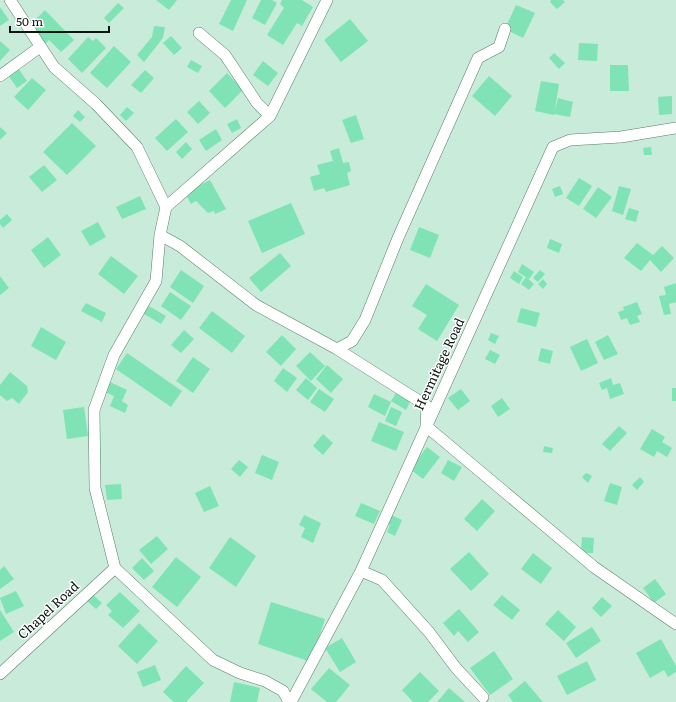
<svg xmlns="http://www.w3.org/2000/svg" width="676" height="702" font-family="Literata,serif">
	<rect width="100%" height="100%" fill="#c8ecd9"/>
	<path fill="#7fe3b6" d="M156,0h21l-8,10z
		M231,0h16l-14,31 -14,-7z
		M261,0h11l5,3 -12,22 -13,-7z
		M282,0h20l11,7 -11,19 -5,-3 -14,22 -16,-10 17,-27 -4,-4z
		M551,0h12l2,2 -8,7 -7,-7z
		M118,3l6,5 -15,15 -5,-5z
		M516,5l19,8 -12,25 -18,-9z
		M0,7l9,13 -9,6z
		M45,10l29,30 -13,12 -12,-12 -4,4 -17,-17z
		M350,19l18,22 -27,21 -17,-22z
		M154,26l11,1 -2,11 -19,24 -7,-7 15,-18z
		M171,36l11,12 -8,7 -11,-12z
		M88,37l5,4 3,-3 10,10 -24,25 -14,-14z
		M0,41l10,9 -10,11z
		M579,43l19,1 -1,17 -19,-1z
		M114,46l17,16 -24,26 -17,-15z
		M554,53l11,10 -6,6 -10,-11z
		M191,60l11,6 -4,7 -11,-6z
		M263,61l15,12 -10,13 -15,-11z
		M610,65h18l1,26h-19z
		M18,68l9,13 -10,7 -9,-13z
		M145,70l9,8 -13,15 -10,-8z
		M227,73l16,17 -18,18 -16,-17z
		M489,76l23,20 -17,20 -23,-20z
		M32,78l14,12 -18,20 -14,-13z
		M541,81l18,3 -5,31 -19,-4z
		M672,96v18l-13,1 -1,-18z
		M558,98l15,4 -3,15 -16,-3z
		M199,101l11,12 -12,11 -11,-12z
		M127,107l7,6 -8,8 -6,-6z
		M78,110l7,7 -5,5 -7,-6z
		M356,115l8,24 -13,4 -9,-23z
		M176,119l12,13 -21,19 -12,-13z
		M237,119l4,9 -9,5 -5,-9z
		M72,123l24,23 -29,29 -24,-23z
		M0,127l7,6 -7,7z
		M216,129l6,11 -16,11 -7,-11z
		M186,142l6,7 -10,10 -6,-7z
		M651,147l1,8h-8l-1,-7z
		M339,148l4,15 6,-1 2,9 -4,2 3,12 -24,7 -2,-4 -10,3 -4,-14 10,-3 -3,-9 16,-4 -3,-10z
		M44,165l13,15 -15,12 -13,-15z
		M579,178l13,8 -13,20 -13,-8z
		M210,180l16,29 -11,5 -1,-3 -6,2 -12,-12 -5,3 -6,-11z
		M560,186l3,8 -8,3 -3,-8z
		M619,186l12,3 -8,26 -11,-4z
		M598,187l14,10 -16,21 -13,-9z
		M140,196l6,13 -24,10 -6,-12z
		M291,203l14,31 -43,19 -14,-32z
		M629,208l10,3 -3,11 -11,-3z
		M7,214l5,6 -9,8 -3,-4v-4z
		M98,222l8,15 -16,9 -9,-15z
		M419,227l20,8 -9,23 -20,-8z
		M48,237l13,18 -17,13 -13,-18z
		M550,239l12,5 -3,9 -12,-5z
		M637,243l16,12 9,-9 12,12 -13,14 -11,-12 -9,11 -17,-13z
		M280,253l11,13 -30,26 -12,-14z
		M111,256l27,20 -14,18 -26,-20z
		M522,264l12,8 -5,7 -11,-7z
		M181,270l23,16 -11,17 -23,-16z
		M540,270l5,4 -7,8 -5,-4z
		M514,271l9,6 -4,7 -9,-6z
		M0,276l9,12 -9,7z
		M526,277l8,7 -5,6 -8,-6z
		M543,279l4,5 -4,5 -5,-5z
		M676,283v19l-7,2 2,10 -7,1 -5,-19 7,-1 -2,-8z
		M426,284l33,21 -22,36 -19,-12 9,-14 -15,-9z
		M170,292l21,14 -10,14 -20,-14z
		M637,302l5,12 -5,2 3,6 -10,3 -3,-7 -6,2 -3,-8 6,-2 -1,-3z
		M86,303l20,10 -4,9 -21,-11z
		M149,306l17,10 -5,8 -17,-10z
		M521,308l19,5 -4,14 -19,-5z
		M212,311l33,25 -13,17 -33,-25z
		M41,327l25,15 -10,18 -25,-14z
		M184,330l10,9 -13,14 -10,-8z
		M491,333l8,3 -4,8 -7,-4z
		M282,335l14,14 -15,17 -15,-14z
		M608,335l10,19 -14,6 -9,-18z
		M587,339l11,24 -17,8 -11,-24z
		M541,348l12,3 -3,13 -12,-3z
		M490,350l10,5 -5,9 -10,-5z
		M310,352l15,14 -14,15 -15,-15z
		M127,353l55,38 -11,16 -55,-38z
		M193,357l17,12 -17,24 -17,-12z
		M327,365l16,14 -12,14 -15,-14z
		M283,368l14,10 -10,14 -13,-11z
		M10,372l17,14 1,6 -9,12 -7,-6 -5,3 -7,-6v-10z
		M306,378l11,10 -9,12 -12,-10z
		M611,378l2,7 7,-2 4,11 -14,5 -3,-11 -5,2 -3,-7z
		M110,382l17,8 -5,11 6,4 -3,8 -15,-7 4,-10 -9,-4z
		M672,388h4v13h-4z
		M319,389l15,10 -9,13 -15,-10z
		M461,389l9,12 -12,9 -10,-12z
		M396,393l14,9 -4,8 -15,-9z
		M374,394l17,8 -6,14 -17,-9z
		M502,398l8,11 -12,8 -7,-11z
		M84,407l4,29 -21,3 -4,-29z
		M391,407l11,5 -6,14 -11,-5z
		M379,422l25,10 -8,19 -25,-10z
		M619,426l8,7 -17,18 -8,-7z
		M652,429l13,8 -3,5 10,6 -5,9 -10,-6 -3,6 -14,-8z
		M323,434l10,9 -10,12 -10,-9z
		M544,446l9,2 -1,5 -9,-1z
		M427,447l13,10 -17,22 -13,-10z
		M262,455l17,7 -7,18 -17,-7z
		M239,460l9,7 -8,10 -9,-8z
		M448,460l14,7 -8,14 -13,-8z
		M586,473l6,3 -4,7 -6,-6z
		M640,477l4,5 -7,8 -5,-5z
		M610,483l12,4 -5,18 -13,-4z
		M121,484l1,15 -15,1 -2,-15z
		M210,486l9,20 -15,6 -9,-19z
		M482,499l13,12 -18,20 -13,-12z
		M361,503l19,8 -6,13 -19,-8z
		M389,514l13,6 -7,16 -8,-4 3,-7 -5,-2z
		M304,515l17,8 -8,20 -12,-6 4,-9 -6,-3z
		M157,536l11,13 -17,15 -12,-14z
		M230,537l26,19 -20,31 -27,-19z
		M582,537l12,1 -1,15h-12z
		M469,552l20,22 -18,17 -21,-22z
		M533,553l19,15 -11,16 -20,-15z
		M176,557l25,20 -24,30 -25,-20z
		M142,558l12,13 -10,9 -12,-12z
		M4,566l10,13 -14,10v-19z
		M655,579l11,15 -12,9 -11,-15z
		M16,591l8,15 -18,8 -6,-16z
		M120,592l20,19 -17,17 -15,-13 4,-4 -6,-6z
		M92,594l10,9 -6,6 -10,-9z
		M502,595l18,15 -8,10 -19,-15z
		M602,597l10,9 -11,11 -9,-9z
		M271,602l54,17 -14,43 -53,-18z
		M459,609l20,23 -11,10 -10,-11 -4,5 -11,-13z
		M0,610l14,22 -14,9z
		M558,610l18,17 -12,14 -19,-17z
		M139,623l19,18 -21,23 -19,-18z
		M592,627l9,14 -25,17 -10,-15z
		M342,638l14,24 -16,10 -15,-24z
		M661,639l15,27v6l-8,5 -4,-7 -14,8 -14,-25z
		M494,651l19,28 -23,16 -20,-27z
		M587,661l9,19 -29,15 -10,-19z
		M155,665l6,15 -18,7 -6,-15z
		M186,666l18,17 -18,19h-12l-11,-10z
		M329,668l21,17 -14,17h-9l-16,-13z
		M420,672l19,19 -11,11h-15l-11,-12z
		M525,681l18,21h-30l-5,-7z
		M234,682l26,6 -3,14h-27z
		M449,688l16,14h-28z"/>
	<g fill="none" stroke-linecap="round" stroke-linejoin="round">
		<defs>
			<path id="minor" d="M10,0l44,67 42,37 41,43 29,60 -6,28 -4,46 -42,74 -20,55 1,78 20,80 98,92 27,13 25,8 18,10 6,11
				M199,33l26,22 32,48 13,13
				M0,76l40,-29
				M166,207l104,-91 57,-116
				M160,235l20,11 76,59 81,44 90,57 -1,20 168,141 82,57
				M337,349l15,-8 13,-21 33,-82 80,-180 21,-11 6,-18
				M361,571l21,9 47,52 27,36 27,29
				M0,674l115,-106
				M291,702l70,-131 192,-424 17,-7 51,-3 55,-9"/>
		</defs>
		<use href="#minor" stroke="#5b7c6b" stroke-width="12"/>
		<use href="#minor" stroke="#fff" stroke-width="11"/>
	</g>
	<g text-anchor="middle" stroke-width="3" stroke-linejoin="round" paint-order="stroke">
		<g font-size="13" fill="#0b1812" stroke="#fff">
			<text transform="translate(439 364) rotate(-65)" y="5">Hermitage Road</text>
			<text transform="translate(48 610) rotate(-43)" y="5">Chapel Road</text>
		</g>
	</g>
	<path d="M10 26v6h99v-6" fill="none" stroke="#0b1812" stroke-width="2"/>
	<text x="16" y="26" font-size="12" fill="#0b1812" stroke="#ffffff" stroke-width="3" paint-order="stroke">50 m</text>
</svg>
